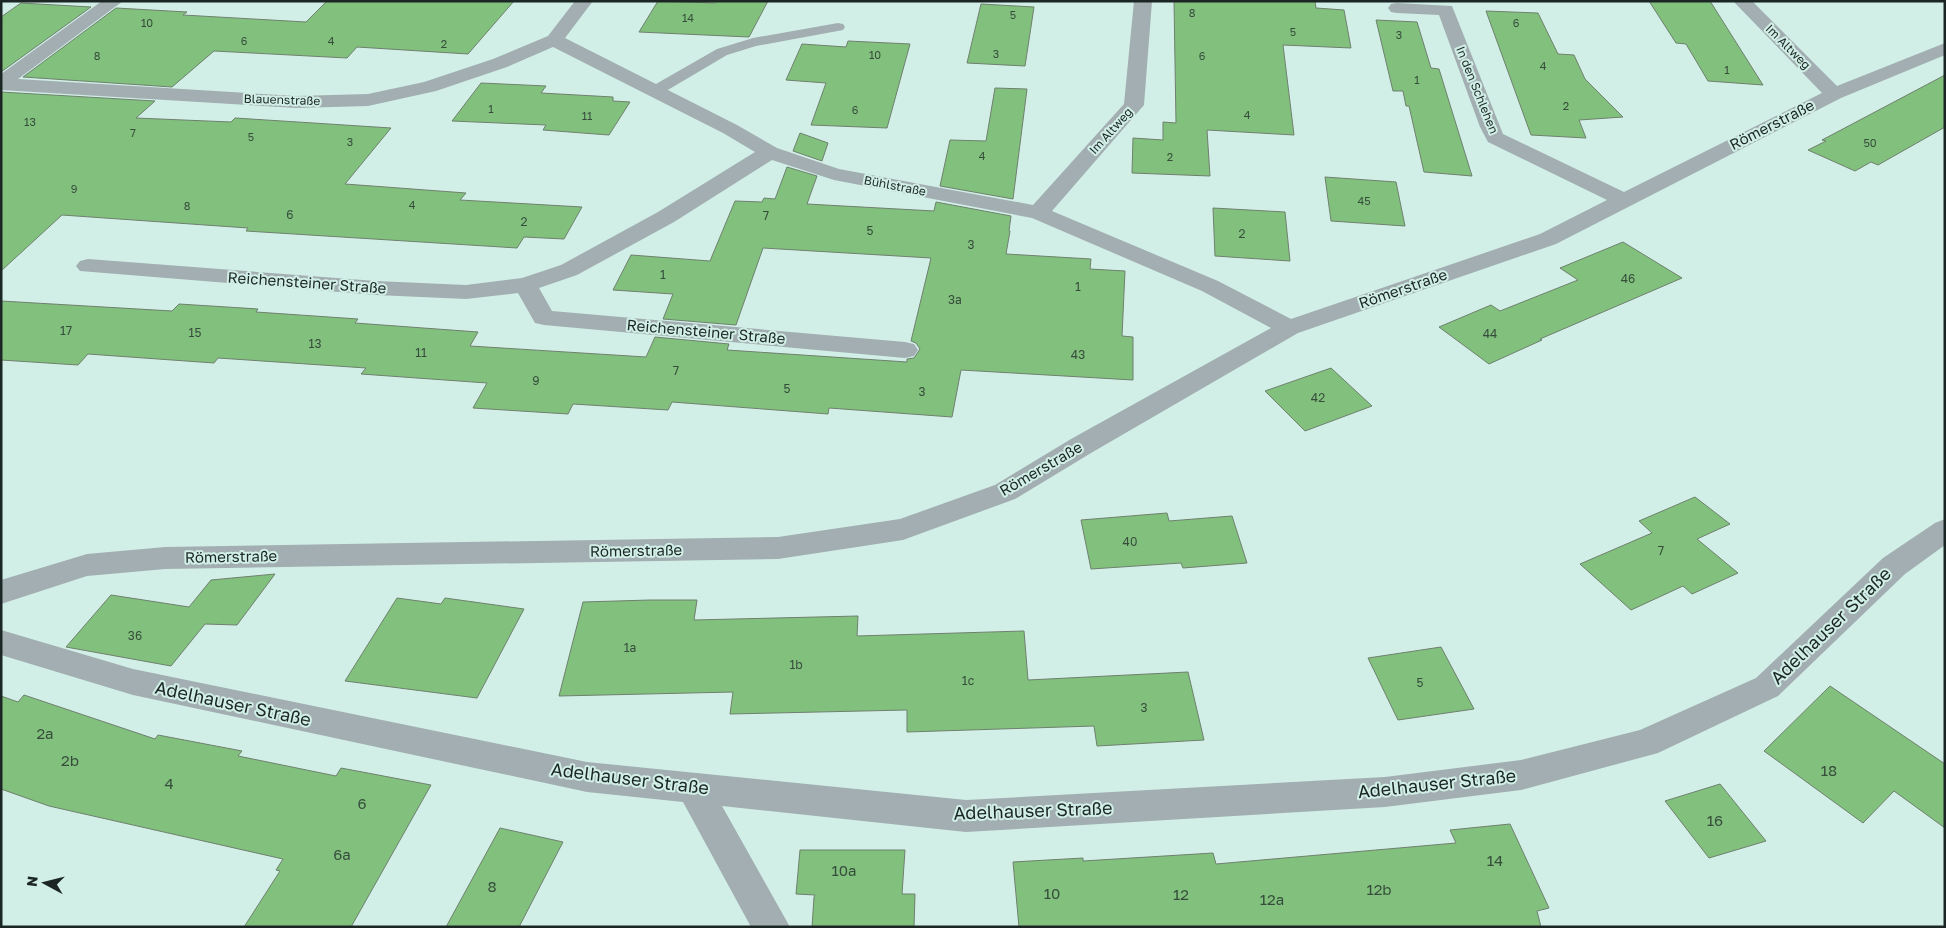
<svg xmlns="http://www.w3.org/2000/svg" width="1946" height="928" font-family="'Golos Text',sans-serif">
	<rect width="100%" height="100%" fill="#d1efe6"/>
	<path fill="#82c07e" stroke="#6f806e" d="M327,1h187l-46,53 -111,-7 -10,11 -133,-7 -42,36 -149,-10 93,-69 71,4 -4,3 123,7z
		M658,1l57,2 1,-2h52l-19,36 -110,-5z
		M1174,1h141l1,7 28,2 7,38 -68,-3 11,90 -87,-5 3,46 -78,-3 1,-35 30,2v-18l13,1z
		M1649,1h61l53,84 -55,-4 -22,-37 -10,-1z
		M21,3l70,4 -90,65v-55z
		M981,4l53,3 -9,59 -58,-3z
		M1486,11l52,2 20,41 16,1 11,24 38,38 -44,3 7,18 -55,-3z
		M1376,20l41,2 14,46 8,1 33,107 -48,-4 -15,-66h-3l-3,-15h-10z
		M848,41l62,3 -23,84 -76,-3 15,-42 -40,-3 16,-36 44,3z
		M1945,75v52l-67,38 -7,-3 -16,9 -47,-21 18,-9 -4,-1z
		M481,83l65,3 -5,7 72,4v4l17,1 -21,33 -66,-5 3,-5 -94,-4z
		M995,88l32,1 -14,110 -73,-13 10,-46 36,1z
		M1,92l154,9 -19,17 95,4 4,-4 156,10 -46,56 121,9 -6,7 122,7 -18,32 -40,-2 -7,11 -271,-17 2,-3 -186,-13 -61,56z
		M800,133l28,10 -6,18 -29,-10z
		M787,167l30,9 -10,28 127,7 2,-9 75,14 -2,15h1l-4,23 85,5 -1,10 35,2 -3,65 11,1v43l-172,-10 -9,47 -123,-9 -1,6 -156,-12 -4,8 -95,-6 -5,10 -95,-6 14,-25 -126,-9 5,-6 -148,-10 -4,5 -126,-9 -10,11 -77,-5v-59l171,10 7,-7 79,5 -2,3 102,7 -3,4 123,9 -8,14 176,11 9,-20 74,7 -2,6 180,12v-3l7,-1 6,-9 -4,-6 -5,-2 20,-83 -168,-10 -27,77 -73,-6 10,-25 -60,-4 18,-35 79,6 25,-60 27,1 2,-4 11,1z
		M1325,177l71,5 9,44 -74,-5z
		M1213,208l72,4 5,49 -75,-5z
		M1623,242l59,36 -142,61 2,1 -53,24 -50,-37 52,-22 9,6 78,-31 -18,-12z
		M1331,368l41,38 -67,25 -40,-40z
		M1695,497l35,27 -33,15 41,34 -46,21 -9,-8 -52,24 -51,-46 72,-31 -13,-12z
		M1167,513l2,8 63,-5 15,47 -64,5 -2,-5 -90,6 -10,-49z
		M275,574l-38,51 -32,-1 -34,42 -105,-19 45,-52 78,12 22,-27z
		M397,598l44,6 4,-6 79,11 -47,89 -132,-17z
		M650,600h47l-3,20 164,-4 -1,20 167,-5 4,49 160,-8 16,68 -107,6 -3,-20 -187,6v-22l-177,4 3,-22 -174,4 24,-94z
		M1441,647l33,62 -76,11 -30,-62z
		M1830,686l115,78v64l-51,-37 -31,32 -99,-72z
		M24,695l131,44 3,-4 84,16 -4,5 98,20 5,-8 90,17 -80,142h-107l36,-56 -4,-1 7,-11 -234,-53 -48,-17v-93l17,6z
		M1720,784l46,57 -57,17 -44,-57z
		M1510,824l39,84 -12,3 4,16h-522l-6,-65 70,-4v3l130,-8 3,11 240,-21 -6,-13z
		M500,828l63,14 -44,85h-73z
		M800,850h105l-3,44h13l-1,33h-102l2,-30 1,-2 -19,-1z"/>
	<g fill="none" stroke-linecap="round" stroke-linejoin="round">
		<path fill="#a2aeb1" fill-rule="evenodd" d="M838,23l5,1 2,3 -2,3 -87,16 -29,9 -66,39h-12l-2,-3 2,-3 68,-39 36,-11z"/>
		<path fill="#a2aeb1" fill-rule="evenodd" d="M102,1h21l-105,78 278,17 72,-2 56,-12 69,-23 55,-23 27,-35h18l-28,37 172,87 40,23 62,21 194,36 91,-101 10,-103h18l-8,104 -92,106 166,70 73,38 249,-85 67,-34 -119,-58 -8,-15 -41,-112 -42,-2 -6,-1 -3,-4 3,-4 6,-1 55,3 51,128 121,58 198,-99 -89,-92h19l85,85 108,-43v12l-104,43 -285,146 -258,89 -207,120 -76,46 -112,41 -125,19 -613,10 -78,7 -86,28v-24l86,-26 78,-7 613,-10 122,-18 95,-34 76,-46 200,-111 -69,-37 -170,-73 -198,-38 -62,-20 -98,62 -97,53 -38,13 13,23 353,31 9,2 4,6 -4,6 -9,2 -361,-33 -9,-2 -17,-30 -52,6 -90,-4 -296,-24 -4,-5 4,-5 8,-2 288,22 90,4 56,-7 39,-13 97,-53 97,-60 -32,-19 -170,-86 -46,20 -71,24 -68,15 -72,2 -295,-18v-16z
			M1945,519v26l-40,29 -127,122 -120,57 -137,37 -136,17 -419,25 -244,-26 68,121h-39l-68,-125 -96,-10 -454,-97 -132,-40v-25l132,39 454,93 379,38 419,-23 136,-17 119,-30 116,-52 127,-120 52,-35z"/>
	</g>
	<g text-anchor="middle" stroke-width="4" stroke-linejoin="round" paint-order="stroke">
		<g font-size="11" fill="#364d3b">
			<text x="1192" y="17">8</text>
			<text x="1013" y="19">5</text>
			<text x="688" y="22">14</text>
			<text x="147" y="27">10</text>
			<text x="1516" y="27">6</text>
			<text x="1293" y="36">5</text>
			<text x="1399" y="39">3</text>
			<text x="244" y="45">6</text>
			<text x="331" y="45">4</text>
			<text x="444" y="48">2</text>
			<text x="996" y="58">3</text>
			<text x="875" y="59">10</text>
			<text x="97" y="60">8</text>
			<text x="1202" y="60">6</text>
			<text x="1543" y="70">4</text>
			<text x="1727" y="74">1</text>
			<text x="1417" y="84">1</text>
			<text x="1566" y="110">2</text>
			<text x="491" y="113">1</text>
			<text x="855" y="114">6</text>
			<text x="1247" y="119">4</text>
			<text x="587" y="120">11</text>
			<text x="30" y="126">13</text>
			<text x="133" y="137">7</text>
			<text x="251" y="141">5</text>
			<text x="350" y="146">3</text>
			<text x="1870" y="147">50</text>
			<text x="982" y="160">4</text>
			<text x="1170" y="161">2</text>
			<text x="74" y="193">9</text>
			<text x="1364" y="205">45</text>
			<text x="412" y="209">4</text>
			<text x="187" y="210">8</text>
		</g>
		<g font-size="12" fill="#1c2725" stroke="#d1efe6">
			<text transform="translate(1788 47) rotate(45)" y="4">Im Altweg</text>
			<text transform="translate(1477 90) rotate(68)" y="4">In den Schlehen</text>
			<text transform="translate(282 100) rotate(2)" y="4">Blauenstraße</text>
			<text transform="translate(1111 131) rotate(-48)" y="4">Im Altweg</text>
			<text transform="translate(895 186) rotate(11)" y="4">Bühlstraße</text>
		</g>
		<g font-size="12" fill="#364d3b">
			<text x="290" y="219">6</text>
			<text x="766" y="220">7</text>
			<text x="524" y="226">2</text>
			<text x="870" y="235">5</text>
			<text x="1242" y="238">2</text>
			<text x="971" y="249">3</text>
			<text x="663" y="279">1</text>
			<text x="1628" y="283">46</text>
			<text x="1078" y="291">1</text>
			<text x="955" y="304">3a</text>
			<text x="66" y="335">17</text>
			<text x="195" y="337">15</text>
			<text x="1490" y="338">44</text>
			<text x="315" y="348">13</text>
			<text x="421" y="357">11</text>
			<text x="1078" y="359">43</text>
			<text x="676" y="375">7</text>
			<text x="536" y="385">9</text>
			<text x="787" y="393">5</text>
			<text x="922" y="396">3</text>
			<text x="1318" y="402">42</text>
			<text x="1130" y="546">40</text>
			<text x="1661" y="555">7</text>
			<text x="135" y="640">36</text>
			<text x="630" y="652">1a</text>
			<text x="796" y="669">1b</text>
			<text x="968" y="685">1c</text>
			<text x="1420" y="687">5</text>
			<text x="1144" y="712">3</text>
		</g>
		<g font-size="15" fill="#1c2725" stroke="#d1efe6">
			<text transform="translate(1772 125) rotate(-27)" y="5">Römerstraße</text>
			<text transform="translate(307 283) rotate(4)" y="5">Reichensteiner Straße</text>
			<text transform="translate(1403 289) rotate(-19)" y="5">Römerstraße</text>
			<text transform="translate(706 332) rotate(5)" y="5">Reichensteiner Straße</text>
			<text transform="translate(1041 469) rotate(-30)" y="5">Römerstraße</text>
			<text transform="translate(636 551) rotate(-1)" y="5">Römerstraße</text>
			<text transform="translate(231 557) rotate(-1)" y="5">Römerstraße</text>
		</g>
		<g font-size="15" fill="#364d3b">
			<text x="45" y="739">2a</text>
			<text x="70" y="766">2b</text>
			<text x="1829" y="776">18</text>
			<text x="169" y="789">4</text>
			<text x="362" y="809">6</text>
			<text x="1715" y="826">16</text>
			<text x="342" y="860">6a</text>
			<text x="1495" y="866">14</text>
			<text x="844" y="876">10a</text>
			<text x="492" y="892">8</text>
			<text x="1379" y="895">12b</text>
			<text x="1052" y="899">10</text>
			<text x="1181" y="900">12</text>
			<text x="1272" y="905">12a</text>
		</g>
		<g font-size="18" fill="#1c2725" stroke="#d1efe6">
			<text transform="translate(1831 626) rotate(-44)" y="6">Adelhauser Straße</text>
			<text transform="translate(233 704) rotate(12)" y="6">Adelhauser Straße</text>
			<text transform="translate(630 779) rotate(7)" y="6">Adelhauser Straße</text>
			<text transform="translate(1437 784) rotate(-6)" y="6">Adelhauser Straße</text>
			<text transform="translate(1033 811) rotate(-2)" y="6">Adelhauser Straße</text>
		</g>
	</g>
	<rect width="1946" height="928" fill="none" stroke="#1c2725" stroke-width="5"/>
	<g transform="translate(45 883) rotate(277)" stroke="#d1efe6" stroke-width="4" paint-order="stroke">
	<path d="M0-4L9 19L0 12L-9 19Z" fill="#1c2725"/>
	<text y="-8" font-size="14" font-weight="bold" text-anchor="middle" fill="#1c2725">N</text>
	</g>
</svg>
